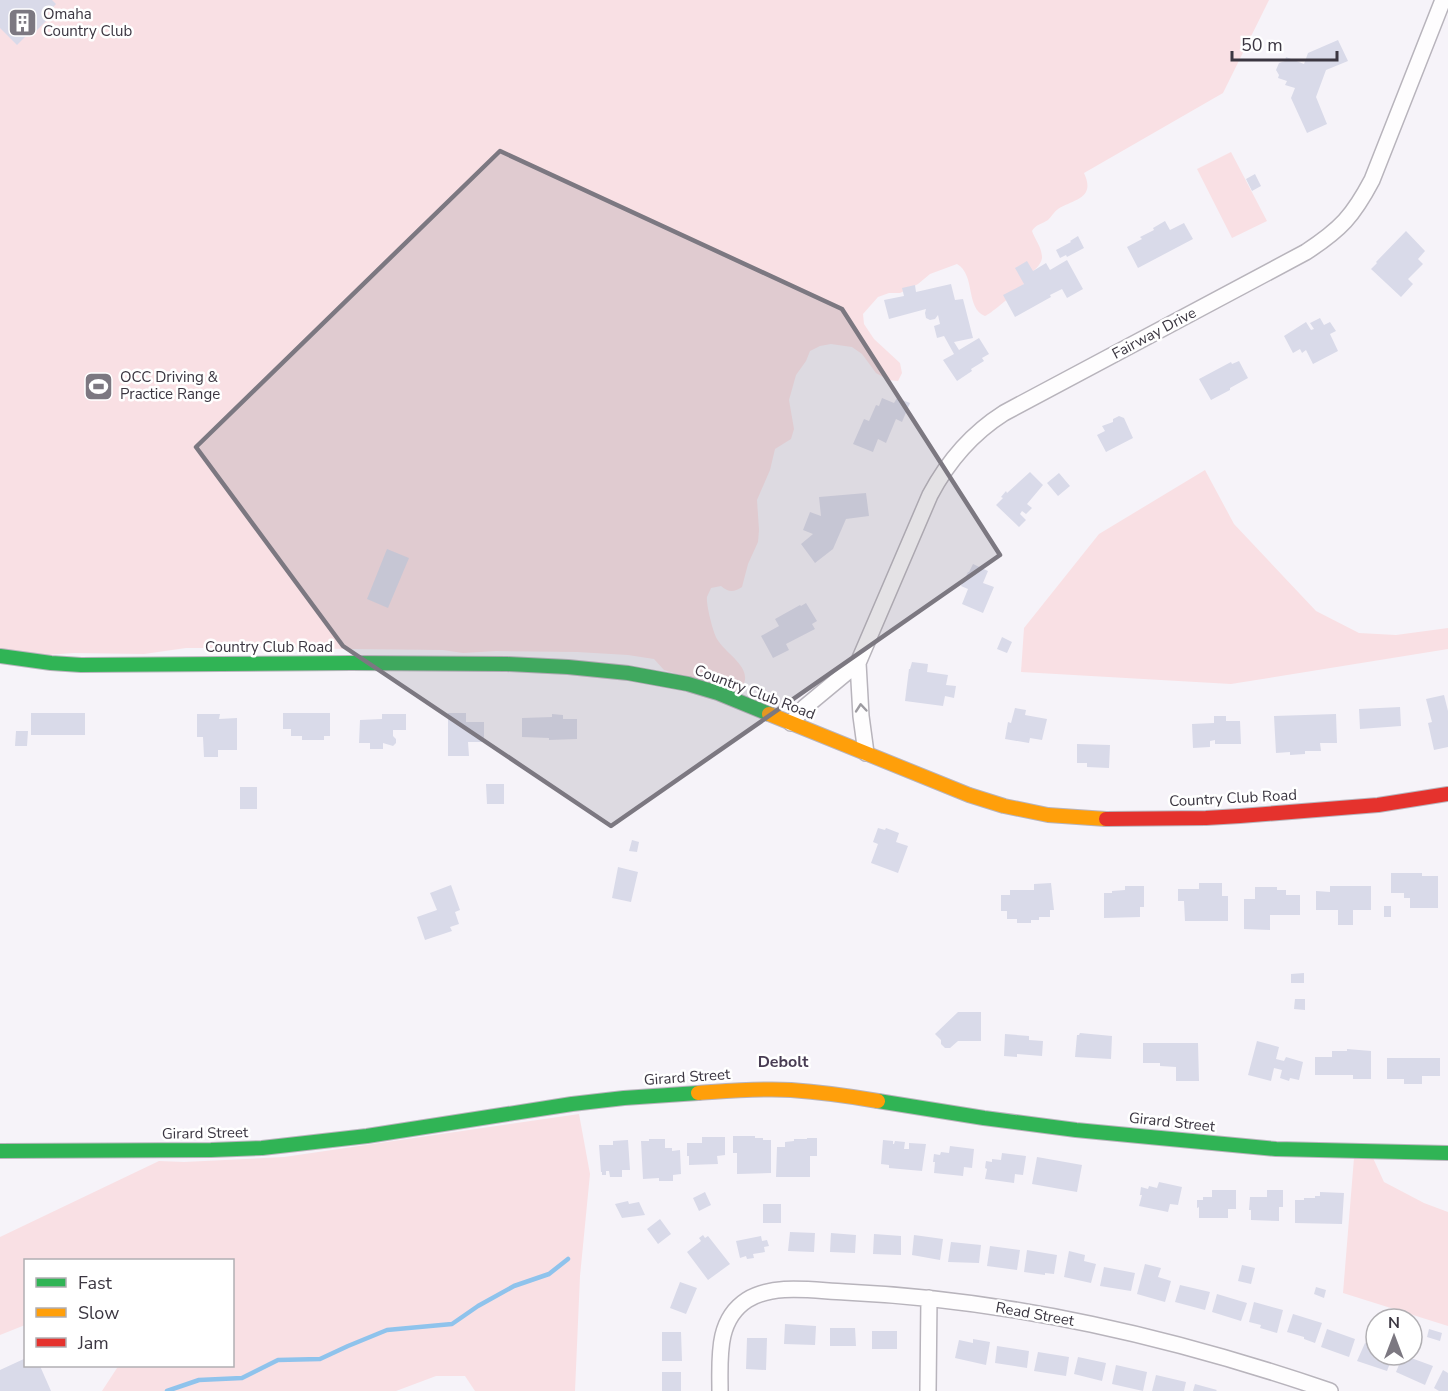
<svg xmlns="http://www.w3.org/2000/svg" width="1448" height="1391" font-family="'Nunito Sans',sans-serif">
	<rect width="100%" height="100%" fill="#f6f3f9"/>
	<path fill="#f9e0e4" d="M0,0h1269l-46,93 -139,80c12,26 -10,26 -26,36 -4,3 -7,8 -10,11 -6,4 -12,4 -16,11 3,9 10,16 10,27 -1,8 -9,12 -14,19 -2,2 -3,5 -5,8 -6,6 -31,28 -38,31 -20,-8 -9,-41 -28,-52l-27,10 -12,10 -18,9h-11l-11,4 -15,17 1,10 10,15 26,24 2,10 -4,8 -10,-1 -12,-7 -14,-19 -10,-7 -21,-3 -11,2 -10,5 -4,10 -10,14 -7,25 5,29 -3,10 -16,10 -5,21 -13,30 2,30 -1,12 -10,22 -6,23c-8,5 -13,6 -21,-1l-10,2c-1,3 -3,6 -4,9 -1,8 6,35 10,42 11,18 42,31 21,54l-74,-23 -10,-11 -26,-4 -51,-3 -81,-1 -33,2 -20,-3 -176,-2h-81l-42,6 -70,-1 -27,2 -47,-5z
		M1231,152l36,69 -35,17 -35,-69z
		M1205,470l29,54 82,87 43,22 37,2 52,-7v21l-217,35 -210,-12 3,-44 75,-94z
		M579,1114l11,60 -10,102 -5,115h-100l-10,-15h-29l-40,15h-294l15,-23 4,-2h111v-106h-206l-1,65 -25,10v-98l159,-76 25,1 100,-5z
		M1354,1158h19l11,24 40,21 24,9v114l-105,-33z"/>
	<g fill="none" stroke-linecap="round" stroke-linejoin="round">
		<path stroke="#8fc3ec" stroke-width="4.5" d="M167,1391l32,-11 43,-2 36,-18 42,-1 28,-13 39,-16 65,-6 26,-18 36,-20 35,-12 19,-15"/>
	</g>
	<path fill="#d9dae9" d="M0,0h52l4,4 -13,14 3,3 -11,11 -2,-3 -16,16 -17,-17z
		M1338,40l10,21 -22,9 -10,27 11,27 -20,9 -16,-35 4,-10 -10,-3 2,-4 -9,-3 1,-3 -3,-5 3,-7 6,-2 1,-4 18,7 4,-11z
		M1255,174l6,12 -9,5 -6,-12z
		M1165,221l5,9 14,-7 9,16 -55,29 -11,-21 15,-8 -2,-2 14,-7 -1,-2z
		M1406,231l19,20 -7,8 5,5 -15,15 5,5 -12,13 -30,-28 6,-6 -1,-1z
		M1078,236l6,12 -17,9 -1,-2 -6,3 -4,-8 15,-8 -1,-1z
		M1067,260l16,29 -16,9 -5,-9 -12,6 1,2 -36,20 -12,-22 21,-11 -9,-16 12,-7 6,10 13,-8 4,7z
		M951,284l4,16 8,-1 10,39 -19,4 5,8 20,-12 10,16 -7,4 2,3 -13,8 1,2 -15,10 -14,-21 11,-6 -10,-18 -7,2 -3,-12 6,-2 -2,-9 -3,4 -5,1 -4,-2 -1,-5 1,-4 -37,10 -5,-19 20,-4 -2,-8 13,-3 1,7z
		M1320,318l4,7 6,-3 6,9 -6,3 8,17 -25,13 -7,-14 -4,3 -2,-4 -7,4 -9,-17 22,-14 5,8 3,-1 -4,-6z
		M1239,361l9,17 -18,10v2l-19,10 -12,-21 32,-17 1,2z
		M882,398l12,5 3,-5 13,5 -8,19 -6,-3 -10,24 -8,-4 -5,13 -20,-8 11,-25 5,2 7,-16 3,1z
		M1119,416l5,2 9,20 -27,14 -9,-17 8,-4 -3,-5 11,-4v-3z
		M1030,472l13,13 -16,19 5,4 -6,6 -4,-3 -2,3 6,6 -7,7 -23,-22 7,-7 -2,-1 5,-6 1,2z
		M1059,473l11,13 -12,10 -11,-13z
		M866,493l3,23 -23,3 -13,30 -18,14 -14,-19 12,-10 -10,-4 7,-18 11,4 -2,-19z
		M387,549l22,9 -21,50 -21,-9z
		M973,564l15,7 -5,12 11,4 -11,26 -21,-9 6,-15 -7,-3 7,-14h1z
		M806,603l11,18 -5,3 3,5 -29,15 3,6 -16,8 -12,-22 18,-10 -4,-7 25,-14 1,1z
		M1002,637l10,5 -5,11 -10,-4z
		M912,662l16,2 -1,8 21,3 -2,10 10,1 -2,12 -9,-2 -2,10 -38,-5 4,-32h1z
		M1444,695l4,16v36l-14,3 -6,-27 4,-1 -6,-23z
		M1400,707l1,19 -41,3 -1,-20z
		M1015,708l11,2 -1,5 22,4 -5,21 -12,-2 -1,5 -24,-4 3,-17 3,1z
		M31,713h54v22h-54z
		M283,713h47v23h-6v4h-22v-4h-11v-7h-8z
		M448,713h18v9h18v20h-16l1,14h-21z
		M197,714h23l-1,5 18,-1v32h-19v7h-14l-1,-20h-6z
		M382,714h24v16h-13v6l3,3v4l-3,3 -10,-3v6h-13v-6h-11l1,-23 22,-1z
		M552,714l11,1v4h14v20l-28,1v-2l-27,-1v-19l30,-1z
		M1336,714l1,29h-17l1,8h-16v3l-15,1v-3l-14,1 -2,-37z
		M1214,716h12v5h14l1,23h-26v-4l-5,1v6l-17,1 -1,-24 22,-1z
		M16,731h12l-1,15h-12z
		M1077,744l33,1 -1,23 -22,-1v-4h-10z
		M486,784h18v20h-17z
		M240,787h17v22h-17z
		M878,828l7,2 1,-2 13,5 -3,9 12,4 -10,27 -27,-10 7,-19 -5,-2z
		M632,840l7,2 -2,10 -8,-1z
		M618,867l20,5 -7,30 -19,-4z
		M1391,873h31v3h16v32h-28v-10h-6v-5h-13z
		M1051,883l3,27h-4v7h-11v3h-8v3h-14v-4h-10v-8h-6v-16h9v-5h24v-6z
		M1199,883h23v13h6v25h-43l-1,-20h-6v-12h21z
		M451,885l9,25 -5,2 4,12 -9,3 2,4 -27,9 -8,-23 20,-7 -7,-17z
		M1125,886h19v21h-4v10l-36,1v-25h8v-2l13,-1z
		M1330,886h41v24h-18v15h-15v-15h-22v-19l14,1z
		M1255,887h22v3h9v5h14v20h-30v15l-26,-1v-30h11z
		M1384,906h7v11h-7z
		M1304,973v10h-13v-9z
		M1295,999h10v11l-11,-1z
		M958,1012h23v29h-23l-8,7h-5l-4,-4v-4l-6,-6z
		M1080,1033l32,3 -1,23 -36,-2 2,-22h2z
		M1005,1034l24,2v4l14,1 -1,15 -25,-2v3l-13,-1z
		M1257,1041l22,6 -3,12 8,2 2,-4 17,5 -4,18 -9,-2 -1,3 -9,-3 2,-8 -8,-2 -3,13 -23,-6z
		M1143,1043h55l1,38h-23v-14l-16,-1v-3h-17z
		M1347,1049l24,2v28h-18v-4h-38v-18h17v-6h15z
		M1387,1058h53v18h-18v8h-18v-5h-17z
		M733,1136h22v2h8v2h8v33l-34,1v-21h-4z
		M702,1137h23v18l-8,1 1,8 -29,1v-9h-2v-13h15z
		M807,1138h10v18h-7v21h-34l1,-30h8v-5l9,-1v-2h13z
		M649,1139h16v9h7v3l8,-1 1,24 -8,1v6h-14v-3l-16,1 -2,-38h8z
		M628,1140l2,30h-8v7h-12l-1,-6h-3v4h-4v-3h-1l-2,-27h14v-4z
		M883,1140l10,1v3h1l1,-3 10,1 -1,7h5v-6l17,1 -4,27 -33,-3v-3l-8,-1z
		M950,1146l24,3 -2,19 -8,-1 -1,9 -29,-3 1,-11h-2l1,-8 6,1 1,-3 8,1z
		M1002,1153l24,3 -3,19 -8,-1 -1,9 -29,-4 2,-10 -2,-1 1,-7 6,1v-3l9,1z
		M1037,1157l45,8 -5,27 -45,-8z
		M1159,1182l23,5 -4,18 -8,-1 -2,8 -29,-6 3,-11h-2l1,-8 7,2 1,-3 8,2z
		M1212,1190h24v19h-8v9h-29v-11l-2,1v-8h6v-3h9z
		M1267,1190h16v17h-4v14l-28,-1v-10h-2l1,-13h17z
		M705,1192l6,13 -12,6 -6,-13z
		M1320,1192l24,1 -2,31 -47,-1v-23h9v-2h11v-2h5z
		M628,1201l1,3 10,-2 6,13 -23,3 -7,-14z
		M763,1204h18v19h-18z
		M660,1219l11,15 -13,10 -11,-15z
		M790,1232l25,1 -1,19 -26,-1z
		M831,1233l25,2 -1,18 -25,-1z
		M874,1234l27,2v19l-28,-1z
		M703,1235l2,3 3,-2 22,28 -22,16 -21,-28 14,-11 -2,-3z
		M914,1235l29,4 -3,21 -28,-5z
		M761,1236l1,5 5,-1 2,6 -5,1 1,5 -12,2 1,4 -7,1 -1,-3 -6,2 -4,-17z
		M951,1242l30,3 -2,18 -31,-1z
		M990,1246l30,4 -3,20 -30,-4z
		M1027,1250l30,5 -3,19 -9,-1v2l-21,-3z
		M1069,1251l16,4 -1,6 12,3 -5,19 -27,-6z
		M1145,1264l16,4 -3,9 13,4 -6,21 -28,-8z
		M1242,1265l13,3 -4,16 -13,-3z
		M1104,1267l31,6 -4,18 -31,-5z
		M680,1282l17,6 -11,26 -16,-6z
		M1180,1285l30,7 -5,18 -30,-8z
		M1316,1287l10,3 -2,8 -10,-4z
		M1217,1294l30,9 -6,18 -29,-9z
		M1254,1302l29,8 -6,23 -17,-5 1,-3 -12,-3z
		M1293,1314l29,9 -7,20 -11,-4v-2l-17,-5z
		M785,1324l31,2 -1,19 -31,-1z
		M830,1328h25l1,18h-26z
		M1327,1329l28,10 -6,18 -28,-10z
		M1429,1329l13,4 -2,8 -13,-4z
		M872,1331h25v18h-25z
		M662,1332h19l1,29h-20z
		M747,1338h20l-1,32 -20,-1z
		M973,1339l17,3 -4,23 -31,-7 4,-18 14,3z
		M1365,1343l11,4v8h17l-6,16 -30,-10z
		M997,1346l32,5 -2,17 -32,-5z
		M1038,1352l31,5 -3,19 -32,-5z
		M1403,1355l30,11 -8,19 -29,-13z
		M1078,1357l28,6 -4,18 -28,-7z
		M26,1358v8h14l11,25h-51v-21z
		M1116,1365l31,7 -4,19 -31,-7z
		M1443,1370l5,3v18h-9l-5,-3z
		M662,1372h19v19h-19z
		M1156,1375l30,7 -2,9h-32z
		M1195,1384l22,6 -1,1h-23z"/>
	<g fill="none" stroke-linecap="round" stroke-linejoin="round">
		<defs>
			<path id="street" d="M858,663l3,53 5,37
				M791,723l14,-16 53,-44 72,-168c18,-34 41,-61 74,-82l302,-161c35,-23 47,-36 66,-72l71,-180
				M720,1391c0,-33 -4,-71 27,-91 27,-17 68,-9 98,-8 168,8 327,45 485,99
				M928,1391l1,-93"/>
			<path id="fast" d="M0,656l51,7 30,2 270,-2 156,1 61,3 60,6 60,11 30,9 51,21
				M878,1101l106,17 92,12 200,19 172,4
				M0,1151l211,-1 51,-2 105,-12 205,-32 52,-6 74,-5"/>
			<path id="slow" d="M769,714l200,81 35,11 44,9 58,4
				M698,1093c30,-2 62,-5 93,-3 29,2 58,6 87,11"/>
			<path id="jam" d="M1106,819l100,-1 34,-2 138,-11 70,-11"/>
		</defs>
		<use href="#street" stroke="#b8b4bc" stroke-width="18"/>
		<use href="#fast" stroke="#b8b4bc" stroke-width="16"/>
		<use href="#slow" stroke="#b8b4bc" stroke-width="16"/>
		<use href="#jam" stroke="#b8b4bc" stroke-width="16"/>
		<use href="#street" stroke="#fefdfe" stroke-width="15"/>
		<use href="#fast" stroke="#30b455" stroke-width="14"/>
		<use href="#slow" stroke="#ff9f0a" stroke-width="14"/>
		<use href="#jam" stroke="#e5322d" stroke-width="14"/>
	</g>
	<defs><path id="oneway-chevron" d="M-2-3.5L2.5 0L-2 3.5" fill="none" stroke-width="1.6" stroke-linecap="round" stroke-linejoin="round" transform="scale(1.5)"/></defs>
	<use stroke="#9c9aa0" href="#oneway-chevron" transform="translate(861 708) rotate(-95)"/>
	<path fill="#7c7881" fill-opacity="0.2" stroke="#7c7881" stroke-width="4.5" stroke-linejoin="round" d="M500,151l342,158 158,246 -389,271 -268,-180 -147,-199z"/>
	<defs>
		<symbol id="building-square" viewBox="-11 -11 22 22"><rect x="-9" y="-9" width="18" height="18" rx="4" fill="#7c7881" stroke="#fff"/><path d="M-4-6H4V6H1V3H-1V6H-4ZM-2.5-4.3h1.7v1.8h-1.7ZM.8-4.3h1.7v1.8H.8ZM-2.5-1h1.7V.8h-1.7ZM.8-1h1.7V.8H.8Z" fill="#fff"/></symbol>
		<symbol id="stadium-square" viewBox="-11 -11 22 22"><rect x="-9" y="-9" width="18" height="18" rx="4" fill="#7c7881" stroke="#fff"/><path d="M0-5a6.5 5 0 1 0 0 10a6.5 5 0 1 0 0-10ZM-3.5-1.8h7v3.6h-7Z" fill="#fff"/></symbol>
	</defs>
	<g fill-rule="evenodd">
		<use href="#building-square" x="6" y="6" width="33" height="33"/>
		<use href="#stadium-square" x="82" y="370" width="33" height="33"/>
	</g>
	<g text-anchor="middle" stroke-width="5" stroke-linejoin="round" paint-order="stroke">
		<g font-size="15" fill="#3b3641" stroke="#fff" text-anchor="start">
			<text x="43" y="19">Omaha<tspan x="43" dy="17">Country Club</tspan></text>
			<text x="120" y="382">OCC Driving &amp;<tspan x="120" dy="17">Practice Range</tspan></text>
		</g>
		<g font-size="15" fill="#3b3641" stroke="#fff">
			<text transform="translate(1154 333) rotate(-28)" y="5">Fairway Drive</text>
			<text x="269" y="652">Country Club Road</text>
			<text transform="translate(755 692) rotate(21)" y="5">Country Club Road</text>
			<text transform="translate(1233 798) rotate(-3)" y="5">Country Club Road</text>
			<text transform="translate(687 1077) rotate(-4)" y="5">Girard Street</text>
			<text transform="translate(1172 1122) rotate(6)" y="5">Girard Street</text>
			<text transform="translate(205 1133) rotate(-1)" y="5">Girard Street</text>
			<text transform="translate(1035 1314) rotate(10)" y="5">Read Street</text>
		</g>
		<g font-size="16" font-weight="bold" fill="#483c53" stroke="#fff">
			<text x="783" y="1067">Debolt</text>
		</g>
	</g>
	<rect x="24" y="1259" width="210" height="108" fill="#ffffff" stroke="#b1afb3" stroke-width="1.5"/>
	<rect x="36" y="1278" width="30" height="9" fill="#30b455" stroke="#b1afb3" stroke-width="1.5"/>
	<text x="78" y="1289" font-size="18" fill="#3b3641">Fast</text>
	<rect x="36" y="1308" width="30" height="9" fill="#ff9f0a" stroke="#b1afb3" stroke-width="1.5"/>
	<text x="78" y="1319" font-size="18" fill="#3b3641">Slow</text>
	<rect x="36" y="1338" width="30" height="9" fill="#e5322d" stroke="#b1afb3" stroke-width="1.5"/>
	<text x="78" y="1349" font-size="18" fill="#3b3641">Jam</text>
	<g transform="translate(1394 1337)"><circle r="28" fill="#ffffff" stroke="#b1afb3" stroke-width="1.5"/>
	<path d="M0-4.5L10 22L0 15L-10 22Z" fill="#7c7881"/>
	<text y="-9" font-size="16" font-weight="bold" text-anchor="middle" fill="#3b3641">N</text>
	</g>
	<path d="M1232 51v9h105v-9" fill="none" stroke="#3b3641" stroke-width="3"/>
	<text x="1241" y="51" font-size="18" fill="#3b3641" stroke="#ffffff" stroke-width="4.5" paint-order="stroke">50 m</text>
</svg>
